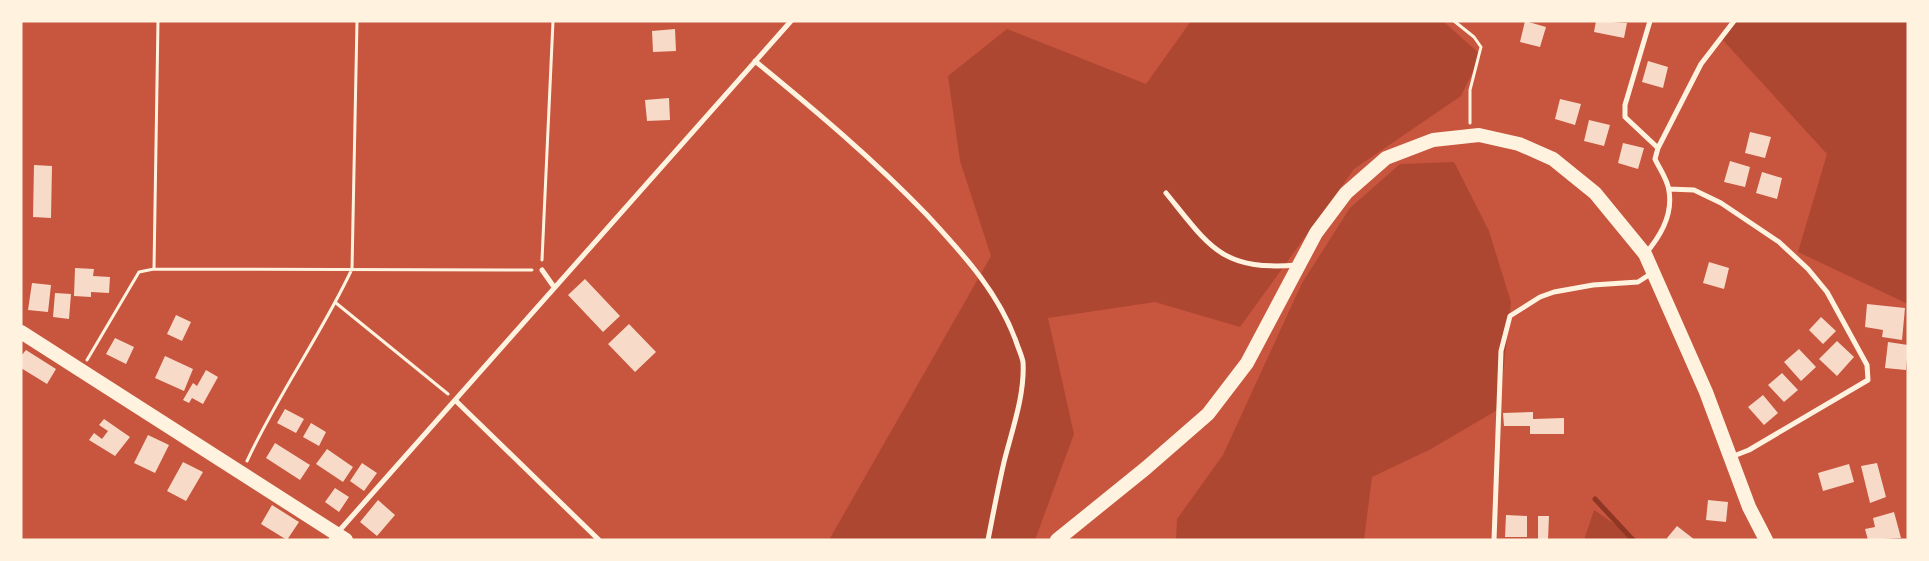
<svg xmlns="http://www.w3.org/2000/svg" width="1929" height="561" font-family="'Space Grotesk',sans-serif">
	<rect width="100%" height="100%" fill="#c8553d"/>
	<path fill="#ae4732" d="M1191,21h252l38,34 -20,41 -107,73 -114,158 -85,-25 -107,16 26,116 -39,106h-206l162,-284 -31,-95 -12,-85 59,-47 139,55z
		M1736,21h172v283l-110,-52 29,-98 -106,-116z
		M1454,162l35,69 22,71 -12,107 -68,40 -59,28 -8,63h-188l1,-21 46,-64 79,-172 48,-75 50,-44z
		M1594,510l44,30h-54z"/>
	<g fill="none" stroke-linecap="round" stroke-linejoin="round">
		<path stroke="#8f3625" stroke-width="5" d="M1595,499l38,41"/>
	</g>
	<path fill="#f7dbc8" d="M1525,21l21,6 -6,20 -20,-5z
		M1596,21l31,2 -3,15 -30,-6z
		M675,29l1,22 -23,1 -1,-21z
		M1648,61l20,6 -5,21 -21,-6z
		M669,98l1,22 -23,1 -2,-21z
		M1560,99l21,5 -6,21 -20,-6z
		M1589,120l21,5 -6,21 -20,-5z
		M1750,132l21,5 -6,21 -20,-5z
		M1623,143l21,5 -6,21 -20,-6z
		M1730,161l20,6 -5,20 -21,-5z
		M34,165l18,1 -1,52 -18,-1z
		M1762,172l20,6 -5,21 -21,-6z
		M1709,262l20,6 -5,21 -21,-6z
		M75,268l19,1 -1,7 17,1 -1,16 -18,-1v5l-17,-1z
		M585,279l35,37 -17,16 -35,-37z
		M32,283l19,2 -3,27 -20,-2z
		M55,293l16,1 -2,25 -16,-2z
		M1867,304l38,4 -3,32 -20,-3 1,-7 -18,-3z
		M176,315l15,7 -9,19 -15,-7z
		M1821,317l15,14 -13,13 -14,-14z
		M629,324l27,28 -21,20 -27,-28z
		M115,338l19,9 -8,17 -20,-10z
		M1837,341l17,16 -17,19 -18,-17z
		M1888,342l20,3 -2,25 -21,-2z
		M1799,349l17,18 -15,14 -17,-19z
		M26,350l30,19 -9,15 -26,-16v-12z
		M165,356l28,13 -9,22 -29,-13z
		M206,370l12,7 -15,27 -11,-6 -3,5 -6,-3 10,-17 4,3z
		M1782,373l16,17 -14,12 -16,-17z
		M1763,395l15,18 -14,12 -16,-18z
		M285,409l19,10 -8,14 -19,-10z
		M1533,412v7l31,-1v16h-34v-8h-26l-1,-13z
		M104,419l26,18 -15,19 -26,-16 5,-7 8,6 6,-8 -9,-6z
		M311,423l15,9 -7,14 -16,-9z
		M148,435l21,10 -14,28 -21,-10z
		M275,443l35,22 -10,15 -34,-22z
		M327,449l26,18 -10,15 -27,-18z
		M183,462l20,10 -17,29 -19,-10z
		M362,463l15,10 -13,18 -14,-10z
		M1877,463l9,34 -16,6 -9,-37z
		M1849,464l5,18 -31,9 -5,-18z
		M335,488l14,9 -10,15 -14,-10z
		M378,500l17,15 -18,21 -17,-14z
		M1708,500l20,2 -2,20 -20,-2z
		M272,505l27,17 -12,18 -26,-16z
		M1894,512l7,26 -33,2 -3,-11 10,-2 -2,-9z
		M1506,515l21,1v21h-22z
		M1538,516h11l-1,24h-10z
		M1677,526l18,14h-27l-1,-2z"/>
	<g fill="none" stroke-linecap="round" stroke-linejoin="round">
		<path stroke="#fff3e0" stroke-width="3" d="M1454,21l20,16 7,10 -11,43v33
			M542,260l11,-239
			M154,269l4,-248
			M336,303l112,91
			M87,360l52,-88 15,-3 378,1
			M247,461c31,-67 74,-126 105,-192l5,-248"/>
		<path stroke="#fff3e0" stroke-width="5" d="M1650,21l-25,84v12l33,31
			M755,61c60,49 118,98 172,154 37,40 74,80 91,132 2,5 4,10 5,15 2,33 -11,68 -19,100 -6,26 -11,52 -16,78
			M1669,189l25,1 27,13 58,39 29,27 19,23 40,73 1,15 -119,70 -18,7
			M1166,193c44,54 55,78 131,72
			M1645,254c15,-17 28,-39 24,-63 -1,-11 -10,-23 -14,-32l3,-11 43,-84 33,-43
			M542,270l12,17
			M456,401l143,139
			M331,540l460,-519
			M1494,540l7,-189 9,-35 30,-19 14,-5 39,-7 45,-3 14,-9"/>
		<path stroke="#fff3e0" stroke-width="14" d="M21,332l325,208
			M1057,540l89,-72 62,-54 39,-51 69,-130 30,-40 40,-35 47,-18 46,-5 40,9 34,15 42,34 50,61 61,138 43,115 17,33"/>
	</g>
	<rect width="1929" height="561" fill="none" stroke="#fff3e0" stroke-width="45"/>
</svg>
